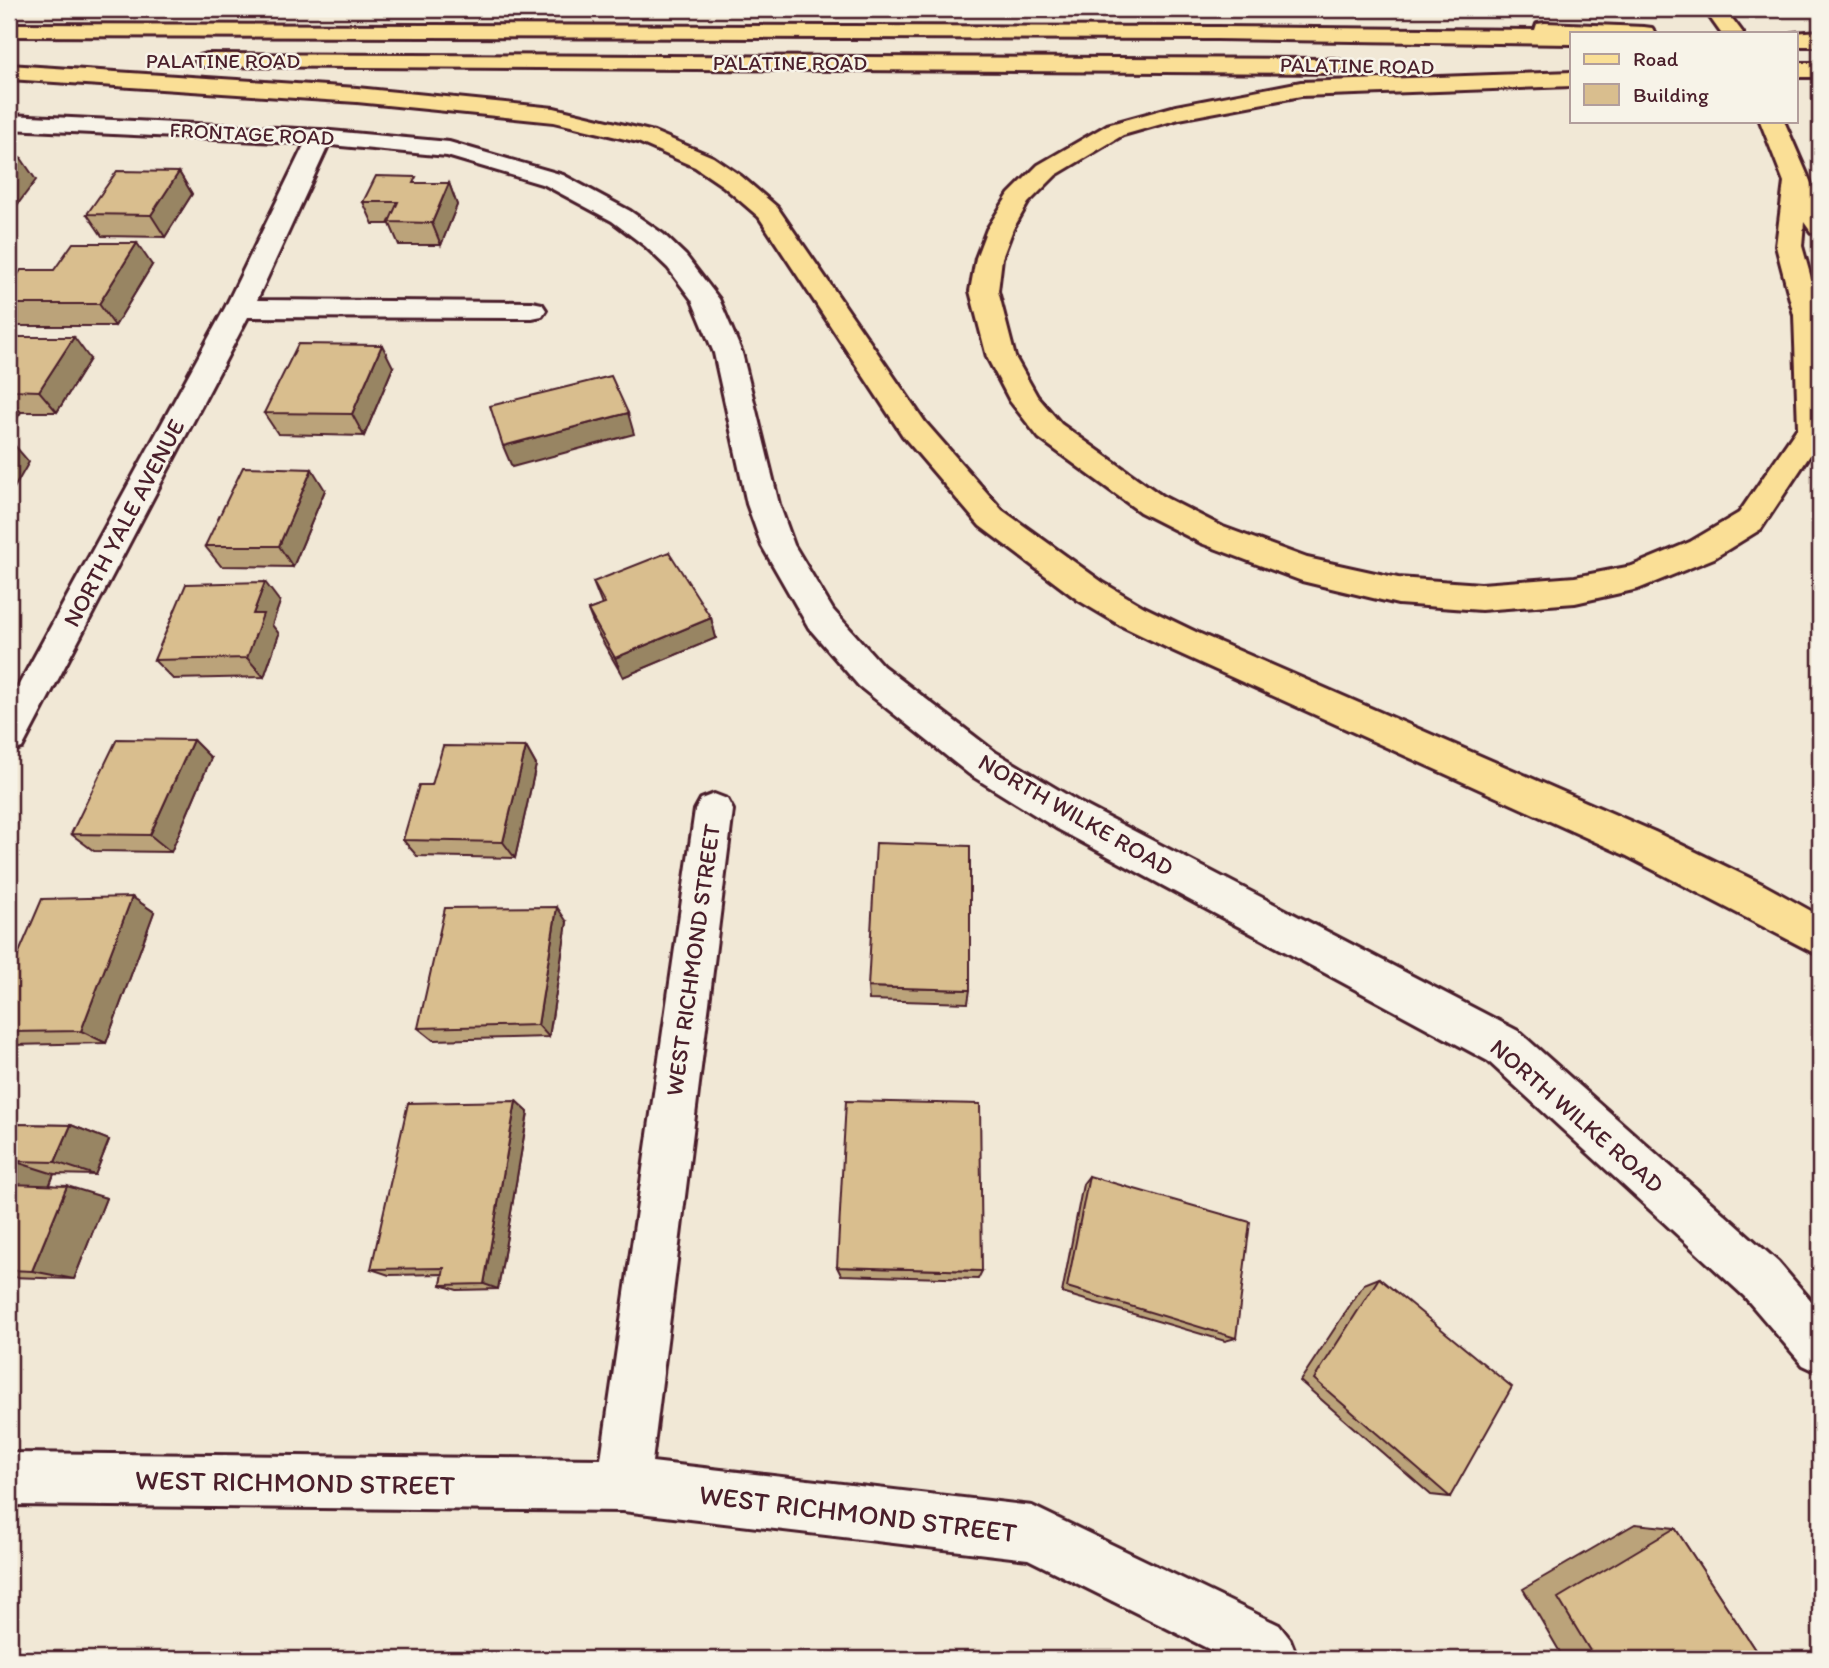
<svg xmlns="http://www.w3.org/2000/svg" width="1829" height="1668" font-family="Itim,sans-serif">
	<rect width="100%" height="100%" fill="#f1e8d6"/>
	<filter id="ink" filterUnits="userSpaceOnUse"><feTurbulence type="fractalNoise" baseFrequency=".0143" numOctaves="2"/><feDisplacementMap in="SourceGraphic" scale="14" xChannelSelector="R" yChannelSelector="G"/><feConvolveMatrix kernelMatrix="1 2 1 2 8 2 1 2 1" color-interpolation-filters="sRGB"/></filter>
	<g filter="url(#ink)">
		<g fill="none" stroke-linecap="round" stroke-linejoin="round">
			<defs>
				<path id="street" d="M320,130l8,2 4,5 -75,163 275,2 10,2 4,6 -4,6 -10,2 -284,-1 -226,431 -13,4v-49l216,-395 83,-171 4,-5z
					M714,794l13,5 6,11 -81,652 380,44 247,119 11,14 8,20h-69l-201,-100 -405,-48 -614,-6v-52l592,6 94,-649 6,-11z"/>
				<path id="secondary" d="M9,115l311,15 129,12 114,33 67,36 33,23 23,22 33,43 23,54 37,151 15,41 39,65 50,56 112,86 87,52 436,227 260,231 42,49v62l-17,-8 -59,-69 -256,-235 -432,-233 -87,-54 -110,-88 -50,-58 -47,-82 -15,-42 -33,-151 -22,-53 -24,-32 -23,-22 -33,-25 -67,-36 -98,-29 -127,-12 -311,-15z"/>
				<path id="primary" d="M1796,34h24v12h-24z"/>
				<path id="highway" d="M1704,9h21l18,24h-22z
					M1545,23l99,4 8,1 3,5h-83v11l-355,-5 -1208,-3v-12l1208,3 318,3 2,-6z
					M1820,31v13l-24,1v-12h-3z
					M207,54l1126,5 8,2 3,5 -3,5 -8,2 -1134,-7 -3,-5 3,-5z
					M1796,63h24v14h-24z
					M9,65l348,23 197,20 100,24 59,25 28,19 36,31 148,215 77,88 100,72 42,25 54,26 457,199 109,53 56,31v40l-193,-100 -453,-205 -54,-26 -42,-25 -98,-74 -77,-90 -144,-219 -36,-31 -28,-19 -57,-25 -84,-20 -197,-20 -348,-23z
					M1572,72v14l-271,10 -122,23 -56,16 -67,40 -28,28 -15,26 -11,29 -4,33 17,66 22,39 24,28 101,72 61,31 84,31 91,20 83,6 94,-7 57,-11 58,-24 49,-29 59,-86 -4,-112 -18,-69 8,-64 -24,-61h24l36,83v31l-9,-3 -7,-10 -2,24 18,64v130l-59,89 -47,29 -76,31 -63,14 -94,7 -83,-6 -96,-23 -101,-38 -61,-31 -101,-74 -29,-37 -23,-44 -17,-66 6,-33 11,-29 22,-35 29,-29 69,-40 69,-19 125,-24z"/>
			</defs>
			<use href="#street" stroke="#4a1f2b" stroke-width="6"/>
			<use href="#secondary" stroke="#4a1f2b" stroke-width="6"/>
			<use href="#primary" stroke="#4a1f2b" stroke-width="6"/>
			<use href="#highway" stroke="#4a1f2b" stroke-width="6"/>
			<use href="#street" fill="#f7f3e8" fill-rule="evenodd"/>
			<use href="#secondary" fill="#f7f3e8" fill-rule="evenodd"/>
			<use href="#primary" fill="#fadf96" fill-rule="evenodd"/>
			<use href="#highway" fill="#fadf96" fill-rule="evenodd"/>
		</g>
		<path fill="#bba37a" stroke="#4a1f2b" stroke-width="2" d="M179,172l13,22 -27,43 -63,-1 -15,-22z
			M418,183h31l8,22 -16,40h-42l-9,-21h-17l-10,-22z
			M152,265l-37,61h-101l-5,-7v-31l45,-18z
			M9,337l81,22 -33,53h-36l-9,13h-3z
			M393,367l-29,69 -86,-2 -14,-21z
			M325,490l-32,77 -72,-1 -16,-20z
			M593,582l118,36 5,20 -93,39 -27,-47 -8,-20 14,-5z
			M280,602l-8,23 7,9 -15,43 -91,2 -19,-19z
			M193,740l18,18 -40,94 -77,-1 -23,-17z
			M526,747l10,18 -21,93 -98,-2 -14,-16 29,-55z
			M132,897l22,15 -48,131 -94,2 -3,-1v-68z
			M567,922l-18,115 -116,3 -15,-12z
			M868,987l102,3 -2,13 -99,-3z
			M516,1101l12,11 -30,177 -41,1 -16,-5 2,-11 -54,1 -18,-6z
			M9,1124l62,1 38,15 -14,35 -41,-1 -4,11 56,13 -32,81 -65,-2z
			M1089,1176l147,162 -11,3 -163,-48 21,-109z
			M837,1267l145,4 -4,8 -137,-4z
			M1379,1278l71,219 -19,-2 -131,-114 64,-97z
			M1635,1524l40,4 86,131h-197l-41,-70z"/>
		<path fill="#988563" stroke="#4a1f2b" stroke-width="2" d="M21,158l15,22 -25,33 -2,-4v-36z
			M179,172l13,22 -27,43 -14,-22z
			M449,183l8,22 -16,40 -9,-22z
			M137,243l15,22 -37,61 -16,-22z
			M74,337l16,22 -33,53 -18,-21z
			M382,345l11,22 -29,69 -12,-22z
			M9,398l12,14 -9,13 -3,-4z
			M628,413l6,21 -122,33 -9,-21z
			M10,440l19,22 -20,35v-55z
			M312,469l13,21 -32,77 -14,-21z
			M265,582l15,20 -8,23 7,9 -15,43 -17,-19 6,-44z
			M711,618l5,20 -93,39 -8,-19z
			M193,740l18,18 -40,94 -21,-17z
			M526,747l10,18 -21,93 -12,-16z
			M132,897l22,15 -48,131 -25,-12z
			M557,907l10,15 -18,115 -11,-12z
			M516,1101l12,11 -30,177 -14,-5z
			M71,1125l38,15 -14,35 -40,-13z
			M13,1161l41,13 -9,22 -36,-11v-14z
			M67,1186l39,12 -32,81 -42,-8z"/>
		<path fill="#d9be8e" stroke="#4a1f2b" stroke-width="2" d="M9,158h12l-12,15z
			M117,171l62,1 -28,43 -64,-1z
			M376,176l40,1 -3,6h36l-17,40 -43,-1 9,-20h-35z
			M73,243h64l-38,61h-90v-16l12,-18h33z
			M9,337h65l-35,54 -30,-1z
			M298,344l84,1 -30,69 -88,-1z
			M611,376l17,37 -125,33 -13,-40z
			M243,467l69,2 -33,77h-74z
			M669,552l42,66 -96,40 -27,-48 17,-6 -12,-22z
			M265,582l-12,32h10l-16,44 -93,2 32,-76z
			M117,739l76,1 -43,95 -79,-1z
			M443,746l83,1 -23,95 -100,-2 16,-55h13z
			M876,843l94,3v144l-102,-3z
			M132,897l-51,134 -72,1v-56l33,-77z
			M557,907l-19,118 -120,3 27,-120z
			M516,1101l-32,183 -43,1 3,-17 -73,1 37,-166z
			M846,1101l134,3 2,167 -145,-4z
			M9,1124l62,1 -16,37 -42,-1 -4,10z
			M1089,1176l161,46 -14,116 -169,-51z
			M9,1184l58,2 -35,85 -23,-1z
			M1379,1278l133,109 -62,110 -136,-118z
			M1675,1528l86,131h-166l-37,-61z"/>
	</g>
	<g text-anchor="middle" stroke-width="5" stroke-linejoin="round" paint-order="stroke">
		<g font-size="21" fill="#4a1f2b" stroke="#f7f3e8">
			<text x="223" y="68">PALATINE ROAD</text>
			<text x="790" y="70">PALATINE ROAD</text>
			<text transform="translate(1357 66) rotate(1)" y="7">PALATINE ROAD</text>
			<text transform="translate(252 134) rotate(3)" y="7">FRONTAGE ROAD</text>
		</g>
		<g font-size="24" fill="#4a1f2b" stroke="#f7f3e8">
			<text transform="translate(124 523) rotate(-62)" y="8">NORTH YALE AVENUE</text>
			<text transform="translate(1076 815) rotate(30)" y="8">NORTH WILKE ROAD</text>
			<text transform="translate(693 960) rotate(-82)" y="8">WEST RICHMOND STREET</text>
			<text transform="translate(1577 1116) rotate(41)" y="8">NORTH WILKE ROAD</text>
		</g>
		<g font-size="28" fill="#4a1f2b" stroke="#f7f3e8">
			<text transform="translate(295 1482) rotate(1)" y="10">WEST RICHMOND STREET</text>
			<text transform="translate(858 1513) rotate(7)" y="10">WEST RICHMOND STREET</text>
		</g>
	</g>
	<rect width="1829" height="1668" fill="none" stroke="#f7f3e8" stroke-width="35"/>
	<rect x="18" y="18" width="1794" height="1633" fill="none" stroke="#4a1f2b" stroke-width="2.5" filter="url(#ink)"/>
	<rect x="1570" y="32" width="228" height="91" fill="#f7f3e8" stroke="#b29e9c" stroke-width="2"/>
	<rect x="1584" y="54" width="35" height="10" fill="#fadf96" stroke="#b29e9c" stroke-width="2"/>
	<text x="1633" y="66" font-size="21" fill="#4a1f2b">Road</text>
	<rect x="1584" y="84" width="35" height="21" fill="#d9be8e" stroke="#b29e9c" stroke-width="2"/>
	<text x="1633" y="102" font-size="21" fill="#4a1f2b">Building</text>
</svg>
